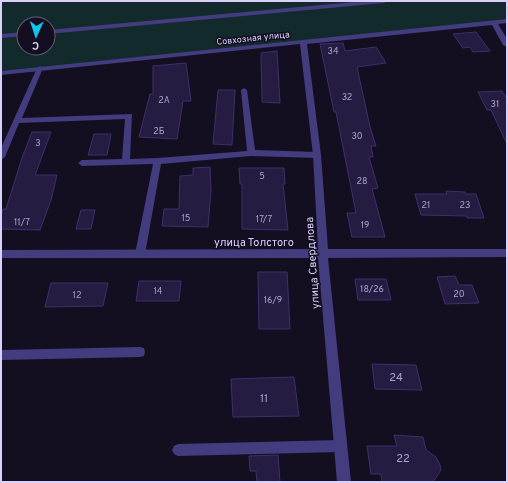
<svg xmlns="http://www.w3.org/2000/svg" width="508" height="483" font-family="Overpass,sans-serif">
	<rect width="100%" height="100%" fill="#130f21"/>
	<path fill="#122a2b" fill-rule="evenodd" d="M1,1h506v21l-506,50zM24,24h24v24h-24z"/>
	<path fill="#261c41" stroke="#3f2f6c" d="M476,32l14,19 -17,1 -3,-5 -7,1 -10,-14z
		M343,43l2,8 31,-4 10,16 -29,4 13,60 6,19h-5l2,11h-4l9,31 -6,1 13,48h-33l-5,-24h9l-20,-101h-2l-14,-68z
		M277,51l3,52 -18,-1 -1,-49z
		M186,63l5,38h-8l-6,38 -38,-2 11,-43h3v-28z
		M218,90h17l-3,55 -19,-1z
		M502,91l5,8v45l-16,-34h-4l-9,-18z
		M32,132h19l-16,43h22l-6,25 -11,30 -39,-1v-14l2,-6h3l16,-51z
		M94,134h17l-4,21h-19z
		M210,167l1,23 -3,37 -46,-1 2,-17h15l1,-33 13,-1v-7z
		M239,168h45l1,16h-2l5,46 -46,-1v-45h-2z
		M446,191l19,1 1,2h10l8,24h-17v-2l-46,-1 -6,-21h32z
		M81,210h14l-4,19h-15z
		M258,272h29l3,57h-31z
		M455,276l4,9h13l7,18 -34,1 -8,-27z
		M355,279h31l5,21h-33z
		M139,281h42l-2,20h-43z
		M51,283h57l-5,23 -58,1z
		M372,364l44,1 6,25 -47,-1z
		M294,377l5,39 -66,1 -2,-38z
		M394,435l29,2 3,13 10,7 4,8 1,5 -8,12h-51l-1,-8h-10l-4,-28h30z
		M278,455l2,27h-23l-1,-11h-6l-1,-15z"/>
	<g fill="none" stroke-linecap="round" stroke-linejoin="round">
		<path fill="#433c7e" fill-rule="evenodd" d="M365,1h22l-3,2 -336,31v-4z
			M24,32v4l-23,2v-4z
			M40,66l3,2 -21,50 110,-4 -2,45 28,-1 89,-7 -6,-61 3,-2 3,2 8,60 62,2 4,3 -4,3 -66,-2 -90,8 -16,90 -2,3h-6l-2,-3 18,-90 -71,2 -4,-3 4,-3 40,-1 3,-40 -106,4 -14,34 -4,3v-12l36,-80z
			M140,347l4,1 1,4 -1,4 -4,1 -139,3v-10z
			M340,440l4,2 2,4 -2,4 -4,2 -162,4 -4,-2 -2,-4 2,-4 4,-2z"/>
		<path fill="#433c7e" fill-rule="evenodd" d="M507,19v4l-9,1 9,15v8l-4,-2 -11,-20 -185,19 14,111 7,94h179v8l-179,1 23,224h-14l-19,-224h-317v-8l317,-1 -5,-94 -13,-111 -299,31v-4z"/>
	</g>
	<g text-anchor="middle" stroke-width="3" stroke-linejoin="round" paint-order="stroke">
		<g font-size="9" fill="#d9d1fc" stroke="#130f21">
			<text transform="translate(253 38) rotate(-6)" y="3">Совхозная улица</text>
		</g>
		<g font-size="9" fill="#aca4cd">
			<text x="333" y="54">34</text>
			<text x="347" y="100">32</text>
			<text x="164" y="103">2А</text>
			<text x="495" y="107">31</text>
			<text x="159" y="134">2Б</text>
			<text x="357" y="139">30</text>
			<text x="38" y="146">3</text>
			<text x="262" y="179">5</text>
			<text x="362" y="184">28</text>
			<text x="426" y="208">21</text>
			<text x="465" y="208">23</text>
			<text x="186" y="221">15</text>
			<text x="264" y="222">17/7</text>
			<text x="22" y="225">11/7</text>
			<text x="365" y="228">19</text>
			<text x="372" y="292">18/26</text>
			<text x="158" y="294">14</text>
			<text x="459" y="297">20</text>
			<text x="77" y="298">12</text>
			<text x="273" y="303">16/9</text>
		</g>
		<g font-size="11" fill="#d9d1fc" stroke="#130f21">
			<text x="254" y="246">улица Толстого</text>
			<text transform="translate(312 263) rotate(-94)" y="4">улица Свердлова</text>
		</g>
		<g font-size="11" fill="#aca4cd">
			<text x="396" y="381">24</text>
			<text x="264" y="402">11</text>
			<text x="403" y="462">22</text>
		</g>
	</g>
	<rect width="508" height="483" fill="none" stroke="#d9d1fc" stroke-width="4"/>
	<g transform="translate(36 36) rotate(183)"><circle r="19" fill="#130f21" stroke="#625d79"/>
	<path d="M0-3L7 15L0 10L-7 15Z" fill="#0dc6ec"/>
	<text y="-6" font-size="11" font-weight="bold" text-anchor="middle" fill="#d9d1fc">С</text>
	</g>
</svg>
